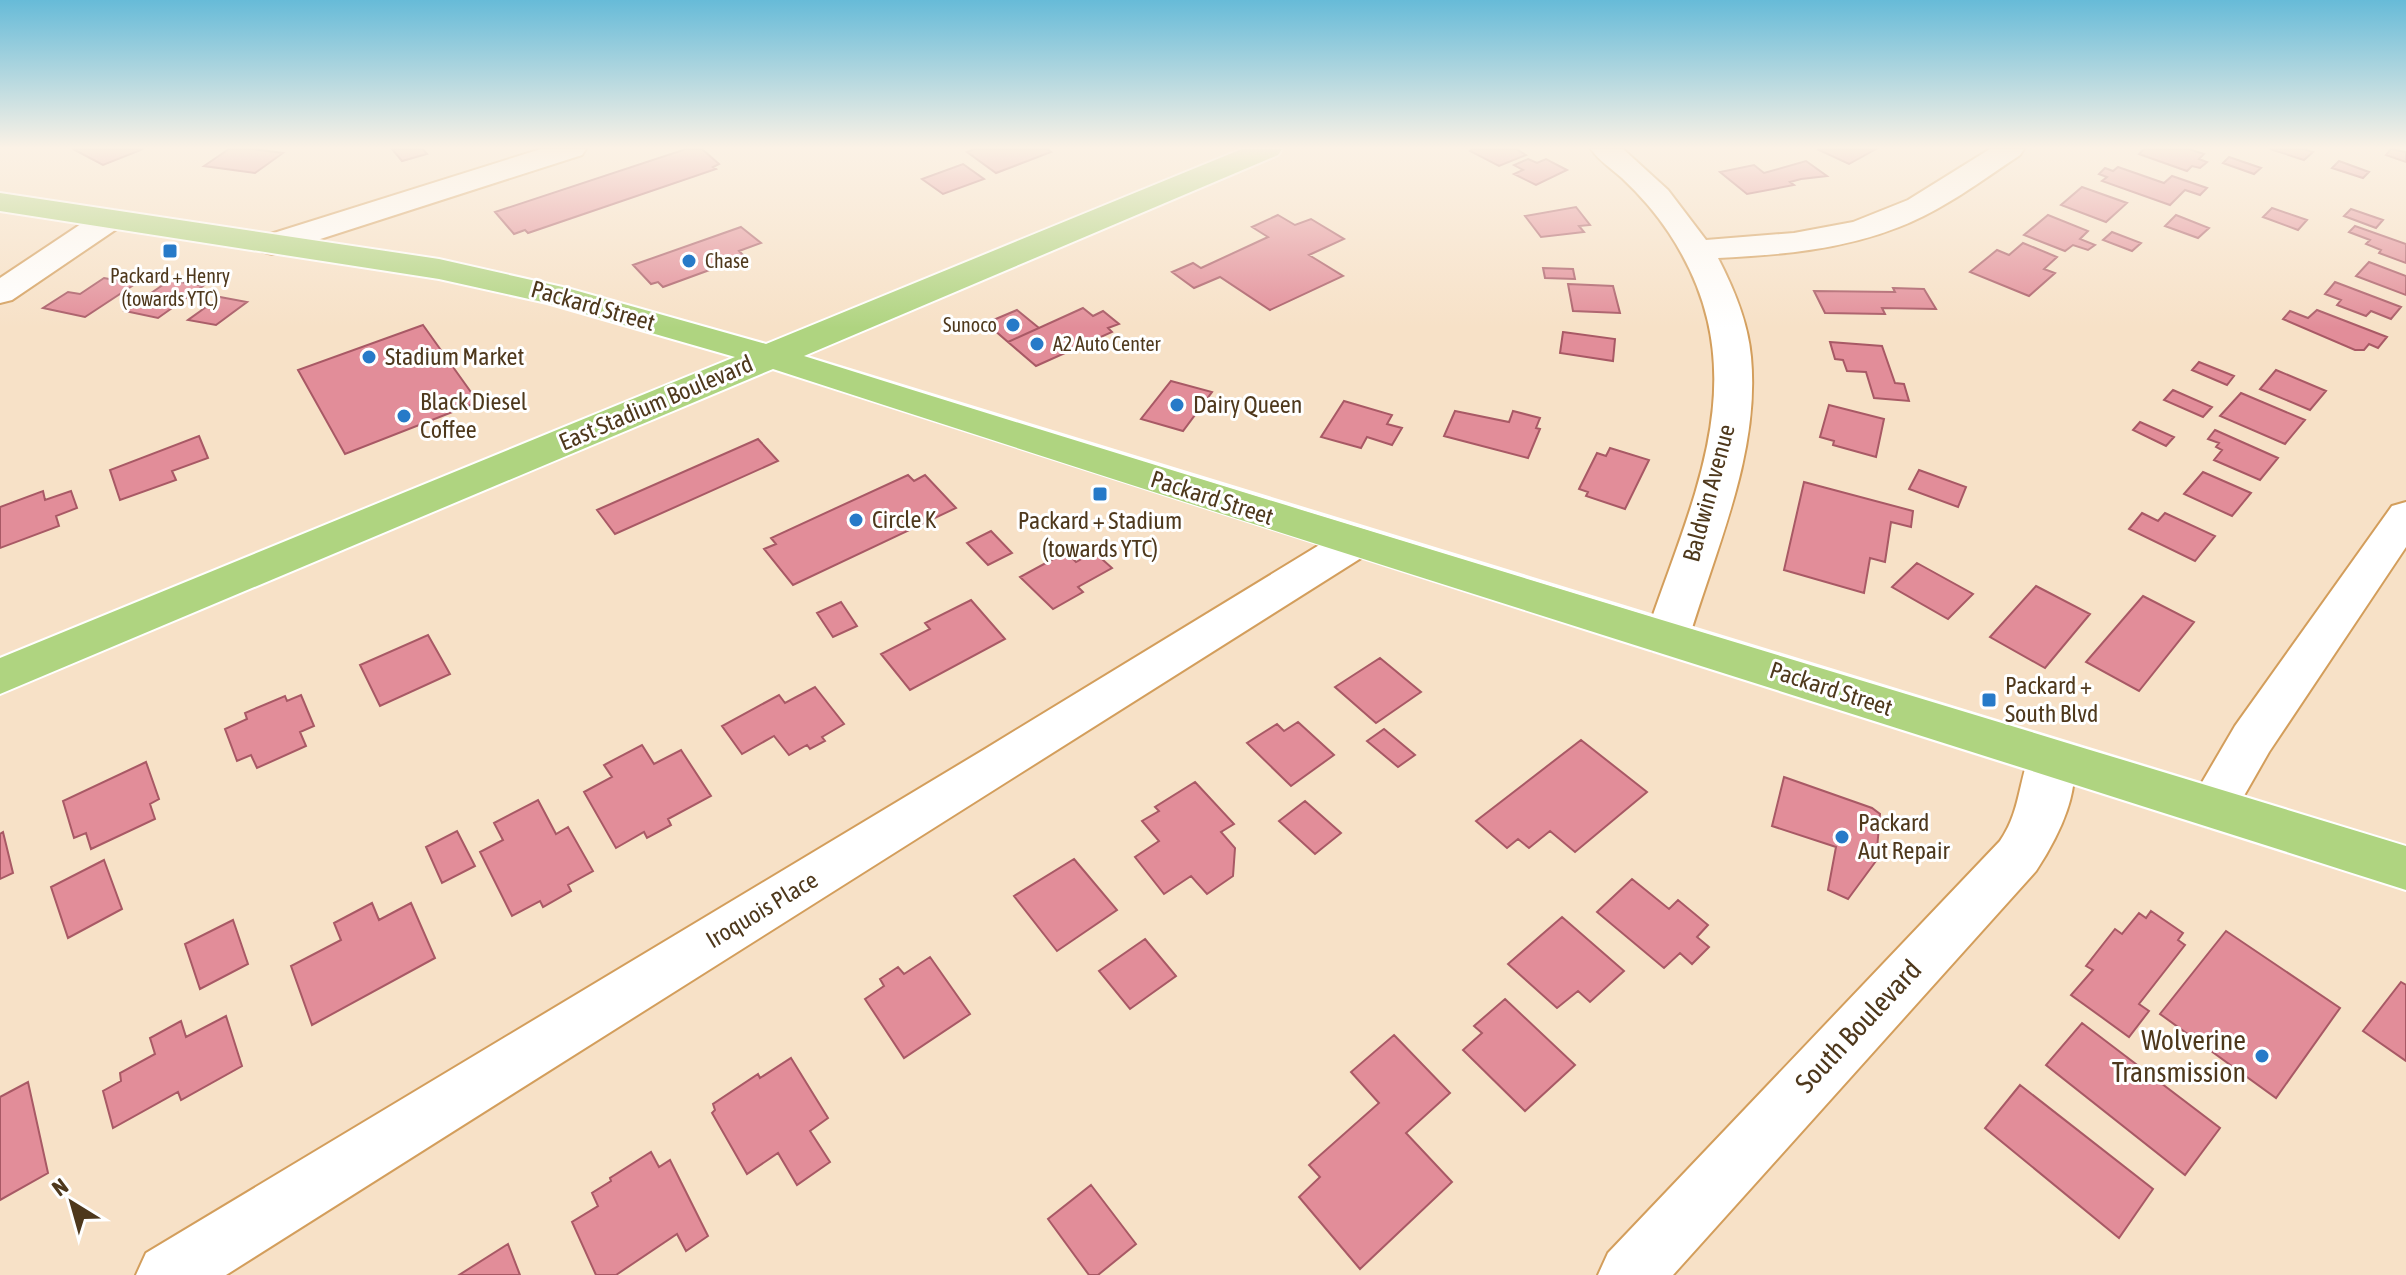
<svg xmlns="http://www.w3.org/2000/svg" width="2406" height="1275" font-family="'Asap Condensed',sans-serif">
	<rect width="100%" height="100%" fill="#f7e1c7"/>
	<path fill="#e28d99" stroke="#a85965" stroke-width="2" d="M73,149h70l-40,16z
		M229,149h24l30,4 -28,20 -51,-7z
		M392,149h31l4,5 -25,7z
		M686,149h16l17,15 -6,3 3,2 -188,64 -3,-3 -11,4 -19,-22z
		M974,149h73l4,3 -55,21 -29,-21z
		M1473,149h43l10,6 -27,11 -29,-15z
		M1817,149h59l-27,15z
		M2144,149h45l15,5 -5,5 8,3 -7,6 -8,-2 -5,5 -48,-17z
		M2270,149h33l10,3 -9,8z
		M2391,149l15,3v10l-20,-7z
		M2229,157l32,11 -7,6 -31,-11z
		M1528,159l9,4 9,-4 21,11 -31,15 -22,-11 9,-4 -9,-5z
		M1806,161l21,15 -26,3 -11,3 4,3 -47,9 -27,-22 34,-7 10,8z
		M2339,161l30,11 -6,6 -31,-10z
		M963,164l21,15 -41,15 -21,-15z
		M2118,167l46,16 8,-7 35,12 -7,7 -15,-5 -15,15 -68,-24 5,-4 -8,-3 6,-6 8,3z
		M2082,187l45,16 -21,19 -45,-17z
		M1576,207l14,18 -11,1 5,6 -43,5 -16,-21z
		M2272,208l35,12 -9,10 -35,-13z
		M2351,209l32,11 -7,8 -32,-12z
		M1278,215l17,10 16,-6 33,20 -35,16 34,21 -73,34 -50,-33 -26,11 -22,-16 21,-9 8,5 67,-31 -16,-10z
		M2048,215l40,16 -8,8 15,6 -7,5 -15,-5 -8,6 -41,-16z
		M2176,215l33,13 -11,10 -33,-12z
		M2355,226l51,18v19l-27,-10 2,-3 -15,-6 4,-4 -21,-8z
		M741,227l20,16 -22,8 6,6 -82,30 -5,-5 -7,2 -18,-19z
		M2112,232l29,11 -9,8 -29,-11z
		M2023,243l34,14 -13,12 11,4 -26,23 -59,-24 27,-22 12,5z
		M2369,262l37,14v19l-50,-19z
		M1543,268l30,1 2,10 -30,-1z
		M104,278l31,6 -50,33 -42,-9 25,-16 12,2z
		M170,280l33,6 -45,32 -33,-7z
		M2335,282l66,25 -10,12 -20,-8 -5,5 -29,-11 4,-5 -16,-6z
		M1568,284l45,2 7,27 -47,-2z
		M1893,288l31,1 12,20 -54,-1 3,6 -60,-1 -11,-22 81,1z
		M220,297l27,5 -31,23 -28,-5z
		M1083,308l10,8 10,-5 16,13 -11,4 4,4 -76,34 -28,-24z
		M1017,310l22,18 -31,14 -22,-19z
		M2317,310l70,27 -9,11 -9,-4 -5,6h-9l-72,-31 7,-8 18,7z
		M423,325l55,77 -133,52 -47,-84z
		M1563,332l52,7 -2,22 -53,-8z
		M1830,342l52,4 13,37 9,1 5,17 -35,-3 -8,-26 -19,-1 -4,-11 -8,-1z
		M2199,362l35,14 -7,9 -35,-15z
		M2276,370l50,21 -16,19 -50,-21z
		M1171,381l41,11 -29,39 -42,-12z
		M2173,390l39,17 -9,10 -39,-17z
		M2241,393l64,27 -20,24 -65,-28z
		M1344,401l48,14 -5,9 15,4 -10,17 -25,-8 -6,11 -40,-11z
		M1829,405l55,14 -8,38 -43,-12 1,-4 -14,-4z
		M1455,411l54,11 4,-11 27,7 -4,10 4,1 -12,29 -84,-22z
		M2140,422l34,15 -8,9 -33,-16z
		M2215,430l63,28 -18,22 -46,-20 8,-10 -6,-3 3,-4 -11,-4z
		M199,436l9,22 -36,13 4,9 -56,20 -10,-30z
		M758,439l20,22 -163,73 -18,-24z
		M1610,448l39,12 -24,49 -39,-13 2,-4 -9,-3 18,-36 9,3z
		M1919,470l47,17 -8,20 -49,-18z
		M2203,472l48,21 -19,23 -48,-22z
		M908,475l6,6 11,-6 31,33 -163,77 -29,-36 12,-5 -5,-6z
		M1804,482l109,29 -2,16 -20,-5 -6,40 -15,-4 -6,35 -80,-23z
		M43,491l2,9 26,-9 6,17 -21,8 3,10 -59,22v-41z
		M2142,513l16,8 7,-8 50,23 -20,25 -66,-32z
		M991,531l21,22 -24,12 -21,-22z
		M1066,552l10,10 18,-10 18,16 -34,19 5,5 -30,17 -33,-32z
		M1917,563l56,31 -25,25 -56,-32z
		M2036,586l54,28 -45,54 -55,-31z
		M2143,596l51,26 -55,69 -53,-29z
		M971,600l34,39 -95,51 -29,-36 49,-25 -5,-6z
		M841,602l16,24 -24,11 -16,-24z
		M428,635l22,39 -70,32 -20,-41z
		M1380,658l41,34 -45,31 -41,-36z
		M815,687l29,37 -22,13 3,4 -15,8 -3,-4 -18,10 -15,-19 -32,18 -20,-28 57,-31 6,8z
		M301,695l13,31 -14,6 6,14 -49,22 -6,-13 -14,6 -12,-32 22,-10 -2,-6 40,-17 2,5z
		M1298,722l36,33 -43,31 -44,-43 30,-19 7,7z
		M1384,729l31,26 -17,12 -31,-26z
		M1581,740l66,52 -72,60 -25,-21 -21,17 -11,-9 -11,9 -31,-27z
		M642,745l12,19 27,-14 30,46 -43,23 3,6 -24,13 -3,-6 -28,16 -32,-56 28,-15 -8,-12z
		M146,762l13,37 -9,5 5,15 -64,30 -5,-16 -12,5 -11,-37z
		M1784,777l88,31 8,6 -4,47 -28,38 -20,-9 8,-43 -64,-21z
		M1195,782l39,42 -13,8 14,16 -2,28 -26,18 -16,-18 -27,18 -29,-37 24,-16 -17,-20 17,-10 -4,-4z
		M538,800l18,34 12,-7 25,44 -25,14 3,6 -28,16 -3,-6 -28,15 -32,-64 23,-12 -9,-17z
		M1305,801l36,32 -26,21 -36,-33z
		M457,831l18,35 -33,17 -16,-36z
		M3,832l10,41 -13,6v-45z
		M1074,859l43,51 -60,41 -43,-55z
		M104,860l18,49 -54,29 -17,-51z
		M1632,879l37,30 9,-9 30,25 -11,12 12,10 -17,17 -12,-11 -16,15 -67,-56z
		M372,903l7,17 32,-17 24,55 -123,67 -21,-59 50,-26 -7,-17z
		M2151,911l32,22 -5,7 7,5 -46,59 10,7 -20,26 -58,-42 22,-25 -7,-4 29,-37 7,5 17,-21 7,5z
		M1562,917l62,54 -34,31 -12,-11 -21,17 -49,-44z
		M233,920l15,44 -48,25 -15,-45z
		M2226,931l114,77 -64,90 -116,-84z
		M1145,939l31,37 -46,33 -31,-38z
		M930,957l40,57 -66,44 -39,-59 19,-13 -4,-7 18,-12 6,7z
		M2401,982l5,3v76l-43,-30z
		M1505,999l70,66 -50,46 -62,-61 19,-17 -8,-7z
		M226,1016l16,50 -61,34 -3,-8 -65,36 -10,-37 18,-10 -1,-8 35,-19 -5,-16 31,-17 5,16z
		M2082,1023l138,105 -35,47 -139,-110z
		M1394,1035l56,58 -44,40 46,49 -92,87 -61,-72 21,-20 -11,-12 70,-62 -28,-31z
		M791,1058l37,60 -18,13 20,31 -33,23 -19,-32 -31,21 -35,-61 3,-3 -2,-6 45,-30 2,4z
		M28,1082l20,91 -48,27v-103z
		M2020,1085l133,104 -34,49 -134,-110z
		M651,1152l8,15 11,-7 38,76 -22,15 -9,-17 -61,41h-20l-24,-53 26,-16 -6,-13 19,-12 -1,-3z
		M1091,1185l45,59 -38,31h-9l-41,-56z
		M508,1244l12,31h-61z"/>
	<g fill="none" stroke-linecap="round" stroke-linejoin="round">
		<defs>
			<path id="minor" d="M541,149h45l-4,6 -299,96 -11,3 -11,-3 -5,-7 5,-7z
				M1591,149h32l45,41 38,50 88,-7 59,-11 55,-22 82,-51h34l-4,6c-39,26 -77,55 -121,72 -58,23 -120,28 -181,31 16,31 30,64 33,99 9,96 -35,191 -62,281l-6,12 -16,4 -16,-4 -6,-12c47,-140 116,-266 24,-405 -13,-20 -30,-39 -47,-55 -11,-10 -23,-17 -31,-29z
				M110,210l11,2 5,7 -5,7 -109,74 -12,3v-25l99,-66z
				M2406,502v45l-137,205 -40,70 -17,6 -17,-6 -8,-14 48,-82 157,-220z
				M1354,529l15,4 6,10 -6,10 -1143,722h-90l10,-22 839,-504 354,-216z
				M2051,740l17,5c19,38 -11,94 -32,126l-363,404h-75l10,-22 392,-412c22,-32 18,-64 34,-96z"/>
			<path id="major" d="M1242,149h40l-4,6 -474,201c533,167 1068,327 1602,490v44c-544,-174 -1090,-344 -1633,-521l-773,325v-36l735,-301 -188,-54 -108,-24 -439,-68v-18l439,66 128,29 199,56z"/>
		</defs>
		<use href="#minor" stroke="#d39e5c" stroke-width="4"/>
		<use href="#major" stroke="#fff" stroke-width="4"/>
		<use href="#minor" fill="#fff" fill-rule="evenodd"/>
		<use href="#major" fill="#afd480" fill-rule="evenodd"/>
	</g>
	<linearGradient id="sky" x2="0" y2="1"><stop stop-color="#67bbd8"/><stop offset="0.45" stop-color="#fbf2e6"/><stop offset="1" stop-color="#fbf2e6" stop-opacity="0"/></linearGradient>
	<rect width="2406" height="328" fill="url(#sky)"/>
	<g fill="#277ac8" stroke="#fff" stroke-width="3">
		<rect x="162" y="243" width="16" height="16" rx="4"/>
		<circle cx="689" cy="261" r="8"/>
		<circle cx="1013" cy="325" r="8"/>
		<circle cx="1037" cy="344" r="8"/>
		<circle cx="369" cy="357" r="8"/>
		<circle cx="1177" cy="405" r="8"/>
		<circle cx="404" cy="416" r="8"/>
		<rect x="1092" y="486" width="16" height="16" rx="4"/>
		<circle cx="856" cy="520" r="8"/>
		<rect x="1981" y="692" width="16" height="16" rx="4"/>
		<circle cx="1842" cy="837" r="8"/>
		<circle cx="2262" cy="1056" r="8"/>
	</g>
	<g text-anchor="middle" stroke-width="6" stroke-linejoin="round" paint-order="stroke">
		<g font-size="20" fill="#4e381c" stroke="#fff" text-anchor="start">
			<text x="705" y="268">Chase</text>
			<text x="170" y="283" text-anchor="middle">Packard + Henry<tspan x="170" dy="23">(towards YTC)</tspan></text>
			<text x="997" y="332" text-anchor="end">Sunoco</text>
			<text x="1053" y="351">A2 Auto Center</text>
		</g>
		<g font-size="24" fill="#4e381c" stroke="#fff">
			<text transform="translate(593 306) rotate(16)" y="8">Packard Street</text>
			<text transform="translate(656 403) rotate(-23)" y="8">East Stadium Boulevard</text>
			<text transform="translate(1709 493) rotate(-75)" y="8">Baldwin Avenue</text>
			<text transform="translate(1212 498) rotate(18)" y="8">Packard Street</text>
			<text transform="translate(1831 689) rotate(18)" y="8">Packard Street</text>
			<text transform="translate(762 910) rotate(-31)" y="8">Iroquois Place</text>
		</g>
		<g font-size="24" fill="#4e381c" stroke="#fff" text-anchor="start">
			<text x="385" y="365">Stadium Market</text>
			<text x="420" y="410">Black Diesel<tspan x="420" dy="28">Coffee</tspan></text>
			<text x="1193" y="413">Dairy Queen</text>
			<text x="872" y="528">Circle K</text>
			<text x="1100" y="529" text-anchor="middle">Packard + Stadium<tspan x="1100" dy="28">(towards YTC)</tspan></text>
			<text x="2005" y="694">Packard +<tspan x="2005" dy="28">South Blvd</tspan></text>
			<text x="1858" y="831">Packard<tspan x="1858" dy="28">Aut Repair</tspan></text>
		</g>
		<g font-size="28" fill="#4e381c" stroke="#fff">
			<text transform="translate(1858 1026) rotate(-47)" y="10">South Boulevard</text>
		</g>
		<g font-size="28" fill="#4e381c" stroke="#fff" text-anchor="end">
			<text x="2246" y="1050">Wolverine<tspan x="2246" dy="32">Transmission</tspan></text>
		</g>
	</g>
	<g transform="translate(72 1203) rotate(323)" stroke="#ffffff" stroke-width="6" paint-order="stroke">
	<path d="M0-6L14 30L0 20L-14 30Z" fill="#4e381c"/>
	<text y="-12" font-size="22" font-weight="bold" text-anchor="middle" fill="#4e381c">N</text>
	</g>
</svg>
